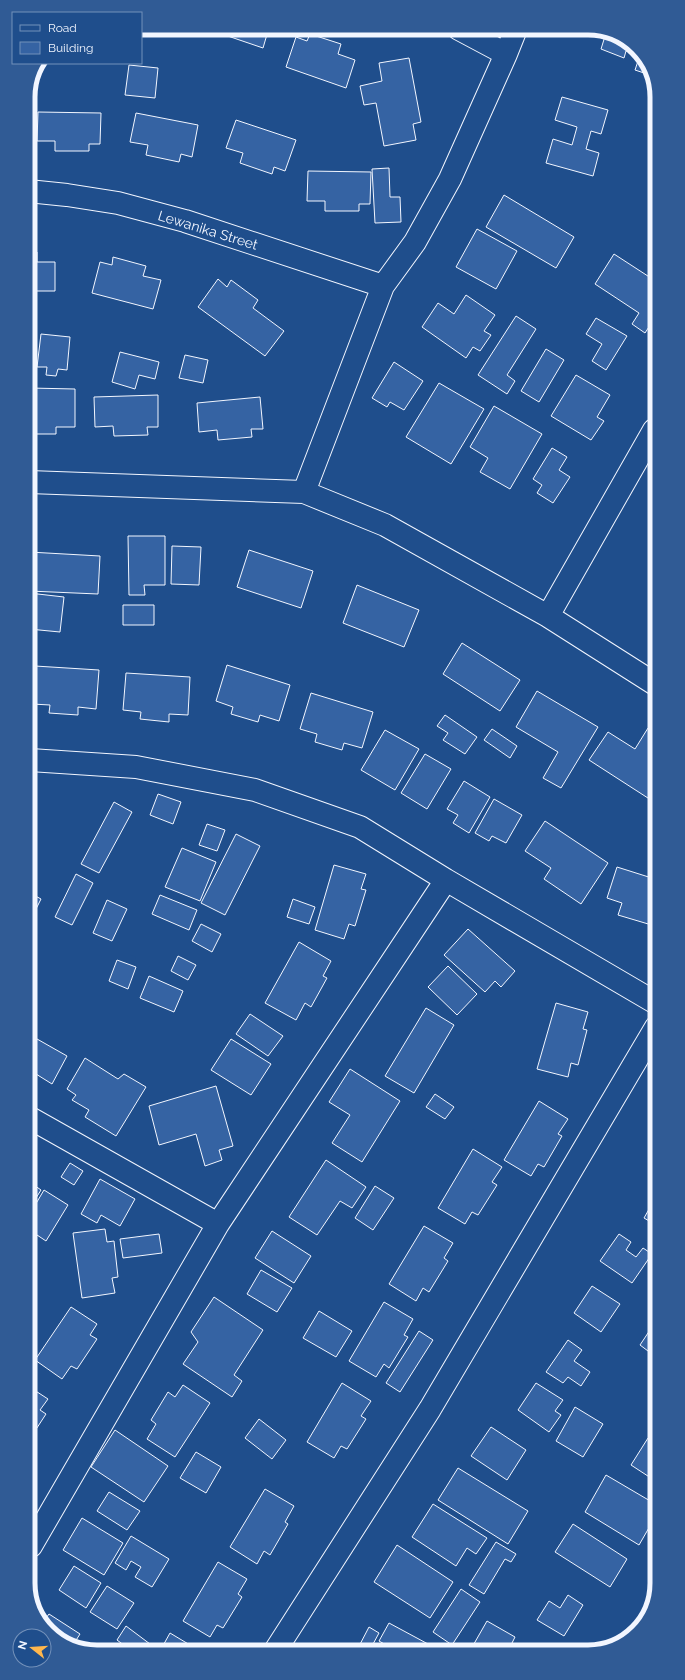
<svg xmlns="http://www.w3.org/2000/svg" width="685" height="1680" font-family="Raleway,sans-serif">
	<rect width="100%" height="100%" fill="#1f4e8c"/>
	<path fill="#3563a3" stroke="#f2f6ff" d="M268,31l-5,17 -47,-16z
		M606,33l24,9 23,33v1l-18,-6 5,-15 -14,-4 -2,7 -23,-9z
		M310,34l31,10 -3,10 17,6 -9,28 -60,-21 10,-30 11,4z
		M409,58l12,64 -8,2 3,16 -32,6 -8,-43 -12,2 -4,-19 22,-5 -3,-18z
		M129,65l29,3 -3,30 -30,-3z
		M562,97l46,13 -7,24 -10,-3 -5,18 13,4 -6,23 -47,-13 7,-24 19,6 5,-18 -22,-7z
		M38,112l63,1 -1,31h-11v7h-34v-10h-18z
		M136,113l62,12 -6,32 -11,-3 -2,8 -33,-7 2,-10 -18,-3z
		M236,120l60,20 -11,31 -11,-4 -2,7 -32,-11 3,-10 -17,-5z
		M389,168l1,29h10l1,25 -26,1 -3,-54z
		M308,171l63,1 -1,32h-11v7h-34v-10h-18z
		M504,195l70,42 -18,31 -70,-41z
		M477,229l40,22 -21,38 -40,-22z
		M28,252h9v10h18v29h-26z
		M614,254l40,26v39l-9,14 -13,-9 7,-11 -44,-29z
		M113,257l33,9 -3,10 18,4 -8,29 -61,-16 8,-31 12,3z
		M218,279l9,8 4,-7 27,20 -5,8 31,23 -19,25 -67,-49z
		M466,295l29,20 -11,16 7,4 -11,16 -7,-4 -7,11 -44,-31 16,-24 16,11z
		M516,316l20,13 -29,46 8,6 -8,13 -29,-19z
		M596,318l31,18 -21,34 -14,-9 10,-17 -16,-10z
		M41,334l29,3 -3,33 -9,-1 -2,7 -10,-1 1,-8h-10z
		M546,349l18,11 -25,42 -18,-11z
		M120,352l39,10 -4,17 -16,-4 -4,14 -23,-7z
		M185,355l23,5 -5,23 -24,-5z
		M394,362l29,19 -19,29 -14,-8 -3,5 -15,-9z
		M576,375l34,20 -13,22 7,4 -13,19 -40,-24z
		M439,383l45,26 -33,55 -45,-27z
		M29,388l46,1v38h-19v7h-22v-8h-5z
		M158,395v32h-11l1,8 -34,1 -1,-10 -18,1 -1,-30z
		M260,397l3,32h-12l1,8 -34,3 -1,-10 -18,2 -2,-29z
		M494,406l48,28 -32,55 -30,-17 8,-14 -18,-11z
		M552,448l15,9 -8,13 11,7 -17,26 -16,-10 5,-8 -9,-6z
		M128,536h37v49h-21l1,10h-16z
		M172,546l29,1 -2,38 -28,-1z
		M249,550l64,21 -12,37 -64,-21z
		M29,552l71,4 -2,38 -69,-3z
		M357,585l62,25 -15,37 -61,-24z
		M29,593l35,4 -4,35 -31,-3z
		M123,605h31v20h-31z
		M462,643l58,37 -20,31 -57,-37z
		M227,665l63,20 -11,36 -19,-6 -2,7 -27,-8 2,-7 -17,-6z
		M35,666l64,4 -3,39 -18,-2v8l-29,-2 1,-8 -18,-1z
		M126,673l64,4 -2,38 -19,-1v8l-29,-3 1,-7 -18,-2z
		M537,691l61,36 -37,61 -18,-10 15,-26 -42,-25z
		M311,693l62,19 -11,36 -18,-5 -2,7 -27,-8 2,-8 -17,-5z
		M445,715l32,22 -12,17 -22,-14 5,-7 -11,-7z
		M648,728l7,4v61l-4,7 -62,-40 19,-28 27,17z
		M492,729l25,17 -7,12 -26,-18z
		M385,730l34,19 -24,41 -34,-20z
		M425,754l26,15 -24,40 -26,-16z
		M464,781l26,16 -21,36 -16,-10 5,-8 -11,-6z
		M158,794l23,8 -8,22 -23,-9z
		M494,799l28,16 -16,28 -14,-7 -3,5 -14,-8z
		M114,802l18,10 -33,61 -18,-9z
		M545,821l63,42 -27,41 -37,-25 7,-11 -26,-17z
		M207,824l18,6 -8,21 -18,-6z
		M236,834l24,12 -35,69 -24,-12z
		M182,848l34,14 -16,39 -35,-14z
		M334,865l32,9 -5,15 5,1 -11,36 -6,-2 -5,15 -29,-9z
		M617,867l38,12v47l-37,-11 4,-12 -15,-5z
		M76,874l17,9 -21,42 -17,-8z
		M30,893l11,6 -11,22z
		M160,895l37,15 -8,20 -37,-16z
		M293,899l22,8 -6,17 -22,-7z
		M107,900l20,9 -15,32 -19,-8z
		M201,924l20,10 -9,18 -20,-11z
		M468,929l47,42 -14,16 -6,-6 -10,11 -41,-37z
		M299,942l32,19 -8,15 4,2 -16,29 -6,-4 -9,17 -31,-17z
		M178,956l18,9 -8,15 -17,-9z
		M117,960l19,7 -8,22 -19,-8z
		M448,966l29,28 -20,21 -29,-28z
		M149,976l34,15 -9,21 -34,-14z
		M556,1003l32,9 -5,17 4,1 -9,35 -7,-2 -3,14 -31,-8z
		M426,1008l28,17 -40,68 -29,-17z
		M250,1014l33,22 -15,20 -32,-22z
		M30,1035l37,21 -15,28 -16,-10 -3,6 -3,-2z
		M231,1039l40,25 -20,31 -40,-25z
		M85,1058l33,21 6,-5 22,13 -30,49 -31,-19 4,-7 -17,-10 4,-5 -9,-6z
		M350,1069l50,32 -38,61 -30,-19 18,-28 -21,-13z
		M216,1086l17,60 -14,4 3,10 -17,6 -9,-32 -37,11 -10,-39z
		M435,1094l19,13 -9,12 -19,-12z
		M539,1101l29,18 -10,15 4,2 -18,31 -6,-3 -7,12 -27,-16z
		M473,1149l29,18 -10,15 5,3 -19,30 -6,-3 -7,12 -27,-16z
		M326,1160l40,27 -14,21 -12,-7 -23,34 -28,-18z
		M70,1163l13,8 -9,14 -13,-8z
		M100,1179l35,20 -15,27 -19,-11 -4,8 -16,-9z
		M31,1183l10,7 -10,16z
		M375,1186l19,12 -21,32 -18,-12z
		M44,1190l24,15 -22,36 -15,-10v-19z
		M656,1197v28l-12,-7z
		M424,1226l29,17 -9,15 4,3 -19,31 -6,-4 -7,13 -27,-17z
		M105,1229l2,13 7,-1 4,36 -6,1 3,15 -33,5 -9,-65z
		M272,1231l39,25 -17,27 -39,-25z
		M159,1234l3,19 -39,5 -3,-19z
		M619,1234l12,8 -5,8 10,7 7,-9 9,6 -20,29 -32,-22z
		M261,1270l31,18 -15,24 -30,-18z
		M592,1286l28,18 -19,28 -27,-19z
		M214,1297l49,33 -29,45 8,6 -10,16 -49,-33 15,-22 -7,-10z
		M384,1302l29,17 -9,16 4,2 -19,31 -5,-4 -8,13 -27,-16z
		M71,1307l26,17 -7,11 7,4 -20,30 -6,-3 -9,13 -27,-19z
		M319,1311l33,20 -16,26 -33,-19z
		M656,1321v36l-16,-12z
		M419,1331l14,9 -33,52 -14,-9z
		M568,1340l14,10 -8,11 16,11 -9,14 -13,-9 -5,6 -17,-11z
		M342,1383l29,18 -10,15 5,3 -19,30 -6,-3 -7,12 -27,-16z
		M536,1383l27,17 -8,11 6,4 -12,17 -31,-22z
		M183,1385l27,18 -35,54 -28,-18 9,-15 -5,-4 17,-28 7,5z
		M31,1388l17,11 -8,11 6,4 -15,23z
		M575,1407l28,17 -20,33 -27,-16z
		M259,1419l27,21 -14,19 -27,-21z
		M491,1427l35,23 -19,30 -36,-24z
		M115,1430l53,36 -24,36 -53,-35z
		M648,1438l9,6v38l-26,-17z
		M196,1452l25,15 -15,26 -26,-15z
		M458,1468l70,43 -20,33 -70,-44z
		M606,1475l51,30v9l-18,31 -54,-33z
		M265,1489l29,17 -9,16 3,2 -18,31 -6,-4 -7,13 -27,-17z
		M109,1492l31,19 -13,19 -30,-19z
		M433,1504l54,34 -11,16 -9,-6 -11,18 -44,-29z
		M82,1518l41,25 -19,32 -41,-25z
		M573,1524l54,35 -17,28 -55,-35z
		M131,1536l38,23 -17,28 -17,-10 6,-10 -10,-6 -5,9 -11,-7z
		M496,1542l20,12 -5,8 -6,-3 -21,35 -15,-9z
		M397,1545l56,37 -23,36 -56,-36z
		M218,1562l29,17 -9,15 4,3 -19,31 -6,-3 -7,12 -27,-16z
		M74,1566l27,17 -15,25 -27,-18z
		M107,1586l27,17 -17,26 -27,-17z
		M461,1589l19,13 -28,43 -19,-13z
		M568,1595l15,10 -19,31 -27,-16 12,-19 11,7z
		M49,1614l31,20 -7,11 -18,-7 -12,-16z
		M487,1621l28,16 -6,12h-38z
		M389,1623l39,21 -3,6h-30l-16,-9z
		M126,1626l28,21 -3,4 -18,1 -16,-12z
		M369,1627l10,6 -7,13 7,4h-22z
		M170,1633l30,18h-40z"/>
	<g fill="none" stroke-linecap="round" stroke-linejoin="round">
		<defs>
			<path id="street" d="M506,54l10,-25
				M28,191l39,4 51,8 67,18 198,65
				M29,482l275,10 81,33 163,91 107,68
				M304,492l79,-206 32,-44 35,-63 56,-125 -47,-25
				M548,616l106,-186
				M30,760l106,7 119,23 105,37 86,53 210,123
				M30,1118l188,106
				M31,1546l187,-322 228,-344
				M275,1651l155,-242 226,-382"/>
		</defs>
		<use href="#street" stroke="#f2f6ff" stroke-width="24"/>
		<use href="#street" stroke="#1f4e8c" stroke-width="22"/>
	</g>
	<g text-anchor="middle" stroke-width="3" stroke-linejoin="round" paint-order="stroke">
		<g font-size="14" fill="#f2f6ff" stroke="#1f4e8c">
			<text transform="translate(208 230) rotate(17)" y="5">Lewanika Street</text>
		</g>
	</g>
	<path d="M0 0H685V1680H0ZM97 35H588A62 62 0 0 1 650 97V1583A62 62 0 0 1 588 1645H97A62 62 0 0 1 35 1583V97A62 62 0 0 1 97 35Z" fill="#305b95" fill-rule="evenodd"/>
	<path fill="none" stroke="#f2f6ff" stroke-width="5" d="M97 35H588A62 62 0 0 1 650 97V1583A62 62 0 0 1 588 1645H97A62 62 0 0 1 35 1583V97A62 62 0 0 1 97 35Z"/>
	<rect x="12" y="12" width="130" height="52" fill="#1f4e8c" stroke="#7391ba"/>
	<rect x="20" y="25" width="20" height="6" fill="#1f4e8c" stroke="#7391ba"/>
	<text x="48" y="32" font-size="12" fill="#f2f6ff">Road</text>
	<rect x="20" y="42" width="20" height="12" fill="#3563a3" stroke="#7391ba"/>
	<text x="48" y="52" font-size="12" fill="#f2f6ff">Building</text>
	<g transform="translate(32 1648) rotate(287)"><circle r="19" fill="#1f4e8c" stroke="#7391ba"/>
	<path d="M0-3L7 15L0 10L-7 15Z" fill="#ffb74d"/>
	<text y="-6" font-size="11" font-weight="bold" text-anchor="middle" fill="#f2f6ff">N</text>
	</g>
</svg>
